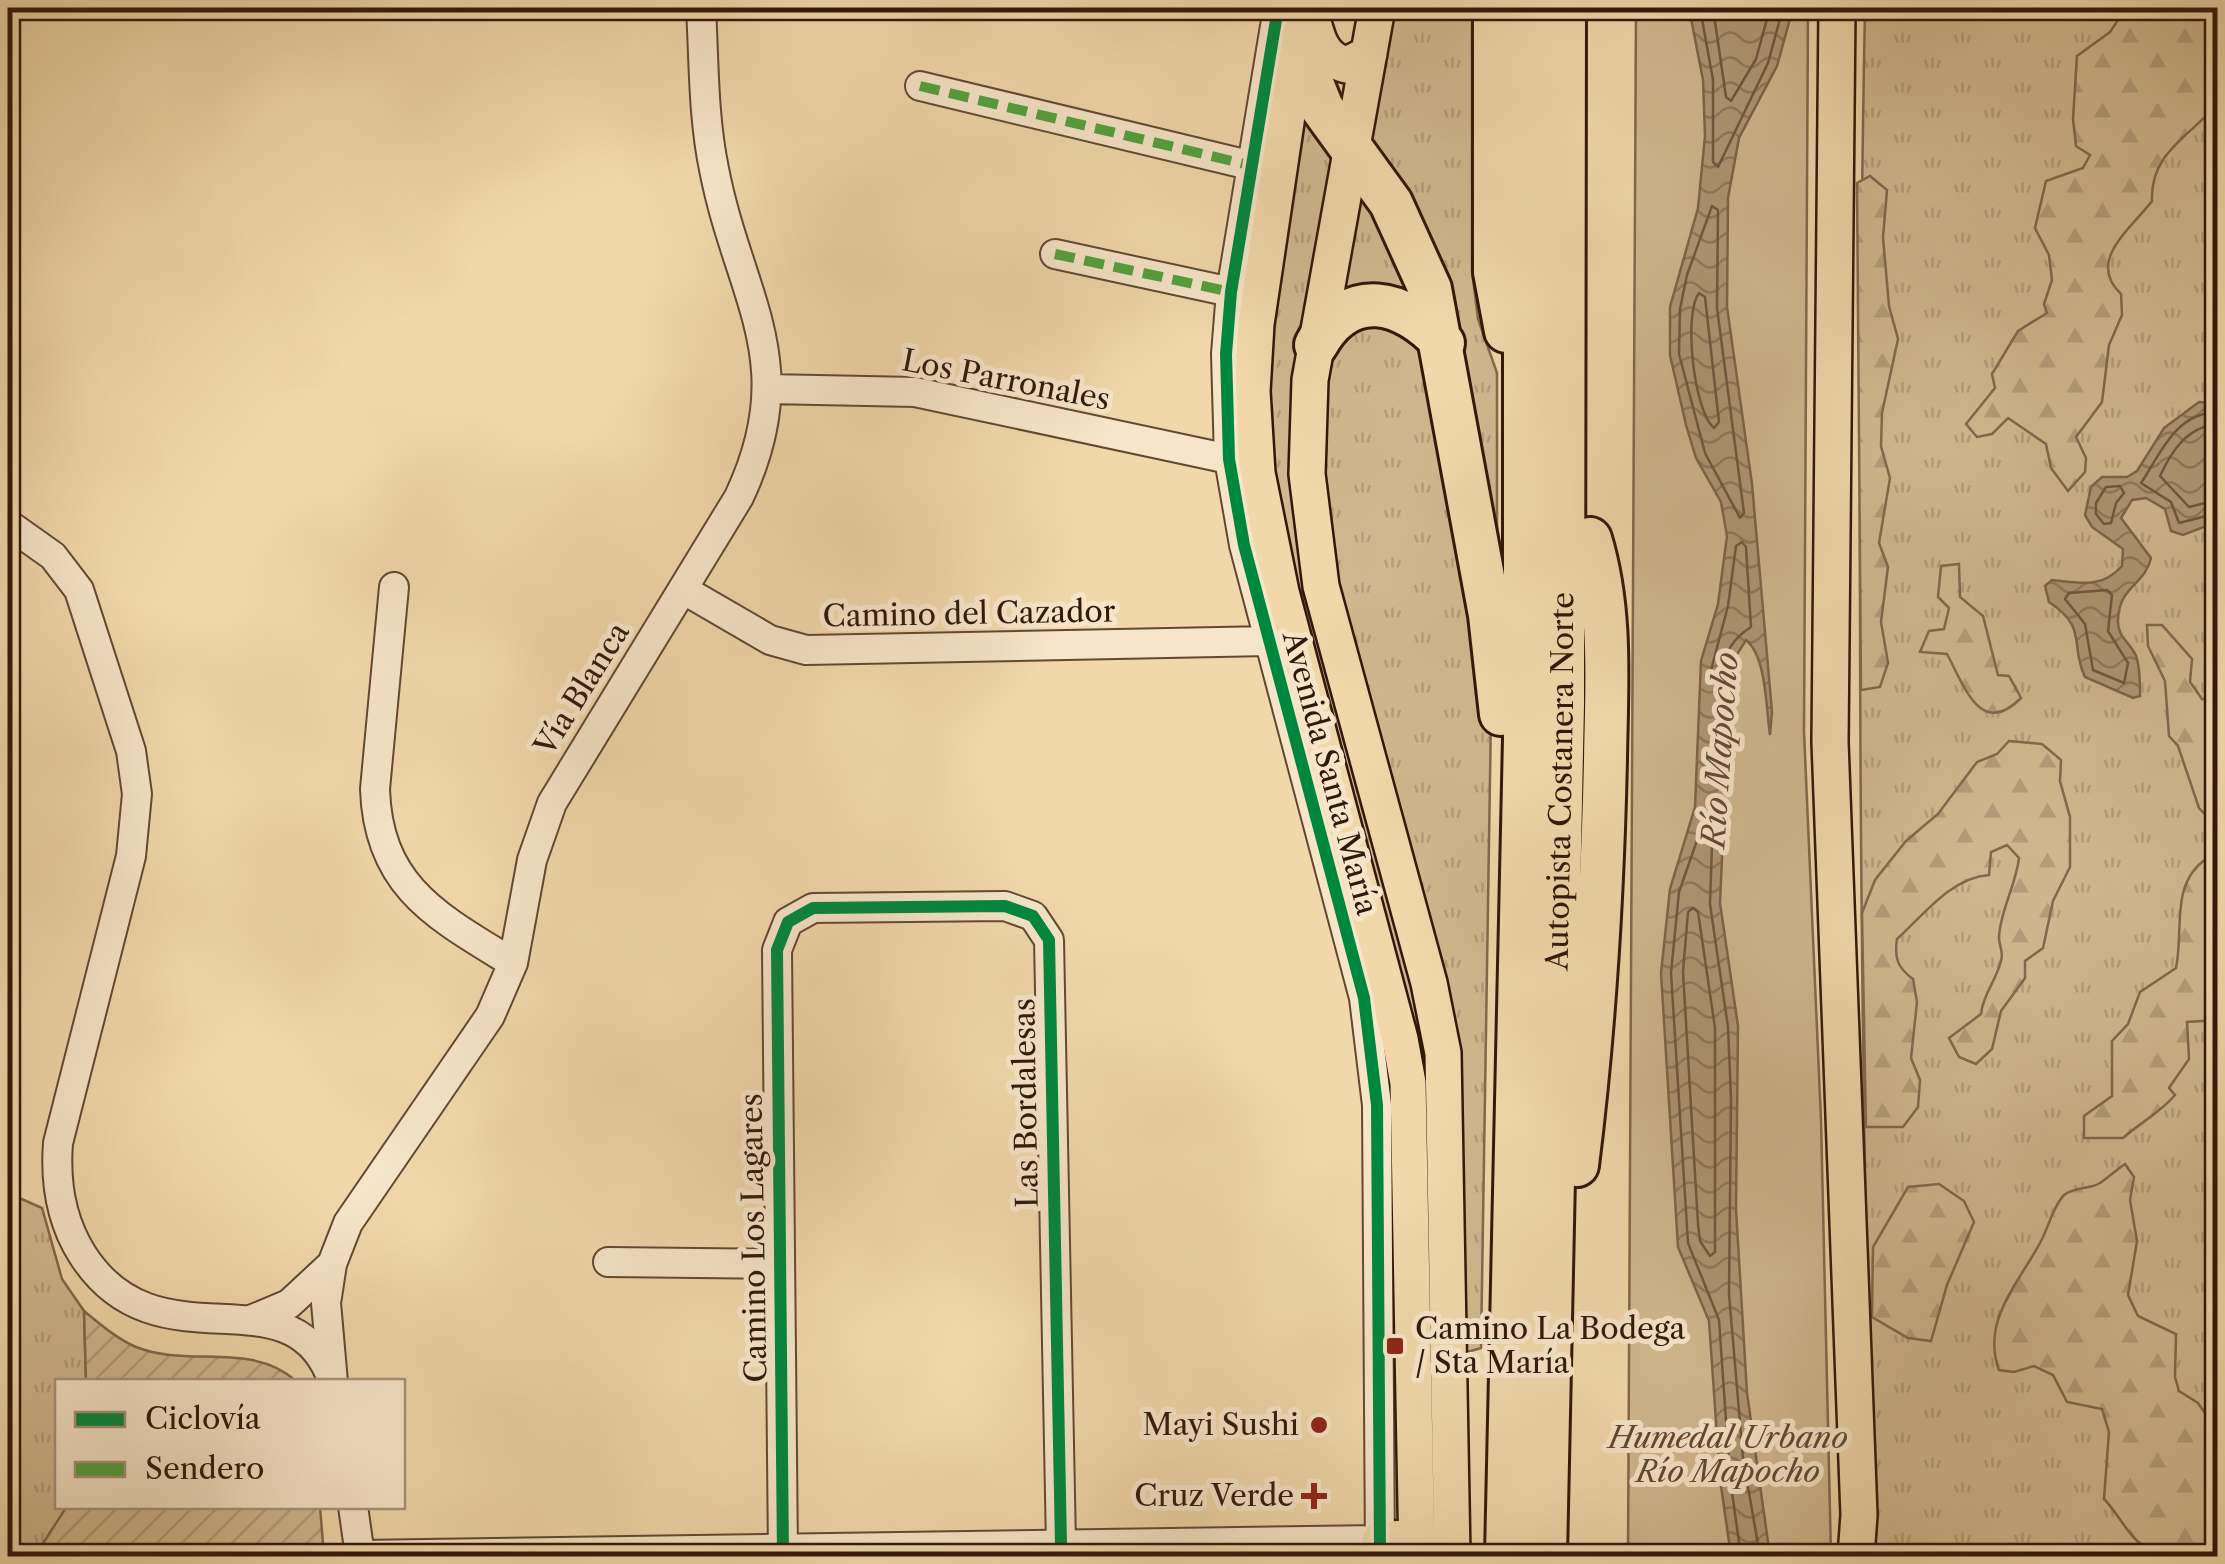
<svg xmlns="http://www.w3.org/2000/svg" width="2225" height="1564" font-family="'Libre Caslon Text',serif">
	<defs>
		<pattern id="grass-tufts" width="24" height="20" patternUnits="userSpaceOnUse" patternTransform="scale(2.5)"><rect width="24" height="20" fill="#d1b78f"/><path d="M3 7l-1-3M5 7V3M7 7l1-3M15 17l-1-3M17 17v-4M19 17l1-3" fill="none" stroke="#b49d7a"/></pattern>
		<pattern id="forest-firs" width="22" height="20" patternUnits="userSpaceOnUse" patternTransform="scale(2.5)"><rect width="22" height="20" fill="#d1b78f"/><path d="M5 1l3.5 6h-7zM16 11l3.5 6h-7z" fill="#b49d7a"/></pattern>
		<pattern id="garden-furrows" width="10" height="10" patternUnits="userSpaceOnUse" patternTransform="scale(2.5)"><rect width="10" height="10" fill="#d1b78f"/><path d="M-1 1l2-2M0 10L10 0M9 11l2-2" fill="none" stroke="#b49d7a"/></pattern>
		<pattern id="water-waves" width="16" height="10" patternUnits="userSpaceOnUse" patternTransform="scale(2.5)"><rect width="16" height="10" fill="#b09674"/><path d="M0 5q4-4 8 0t8 0" fill="none" stroke="#90795d"/></pattern>
	</defs>
	<rect width="100%" height="100%" fill="#f1d7aa"/>
	<filter id="stains"><feTurbulence type="fractalNoise" baseFrequency=".002" numOctaves="4"/><feColorMatrix values="0 0 0 0 .2 0 0 0 0 .09 0 0 0 0 .02 0 0 0 .5 -.17"/></filter>
	<radialGradient id="worn" r=".72"><stop offset=".6" stop-color="#630" stop-opacity="0"/><stop offset="1" stop-color="#630" stop-opacity=".3"/></radialGradient>
	<path fill="url(#grass-tufts)" stroke="#82684d" stroke-width="2.5" d="M1386,8h86v263l6,48 19,54v201l-47,-255 -87,-176z
		M1865,8h352v1548h-345c-11,-516 -17,-1032 -7,-1548z
		M1304,111l31,46 -40,230 128,649 15,464h-10l-4,-380 -133,-532 -30,-204z
		M1359,190l22,33 32,73 -75,10z
		M1358,322l60,14 73,379 -10,633 -17,5 -3,-220 -130,-550 -14,-131 16,-109z
		M8,1193l34,15 20,71 22,32 2,70 -28,1v124l9,1 -32,49h-27z"/>
	<path fill="url(#forest-firs)" stroke="#82684d" stroke-width="2.5" d="M2126,8h91v96c-27,33 -67,48 -65,97 -22,29 -66,60 -31,93l1,21 -13,30 -7,57 -26,35 10,21 -1,14 -17,19 -17,-23 -5,-24 -38,-26 -16,16 -15,3 -11,-13 29,-36 -3,-14 26,-43 29,-18 -3,-9 8,-24 -3,-25 -14,-27 11,-47 37,-13 7,-13 -14,-9 -3,-27 4,-63 33,-24z
		M1870,176l17,14 -4,47 6,69 9,33 -16,74 -1,33 9,32 -11,65 9,24 -7,55 7,41 -8,24 -19,3 -4,-507z
		M1959,564l1,33 23,19 15,59 11,1 12,22c-41,41 -57,-13 -74,-44l-27,-2 9,-21 15,-2 5,-21 -11,-11 3,-31z
		M2147,625h15l30,34 -2,23 12,17 15,2v126l-18,-19 -21,-62 -9,-10 -4,-55 -17,-35z
		M2009,741l33,3 19,16 -1,21 10,36v50l-17,34 -10,47 -18,13v17l-24,33 -9,38 -16,15 -17,-7 -10,-19 32,-24c2,-20 15,-33 20,-53 3,-9 -2,-14 -2,-24 1,-26 17,-52 20,-79l-12,-13 -16,7 -2,23c-39,3 -66,41 -92,64 -3,20 1,29 16,40l4,23 -6,56 9,22 -2,27 -15,20h-37l-4,-214 13,-33 31,-39 32,-27 39,-52 20,-8z
		M2206,859l11,4v157l-30,2 2,37 -20,29 6,7c-15,18 -34,27 -52,43h-39v-22l28,-20v-55l16,-17 12,-32 36,-24c8,-39 -6,-84 30,-109z
		M2125,1164l9,13 -4,23 7,41 -9,54 10,21 38,18 -1,43 4,14 19,12 11,16 -4,38 12,99h-51l-3,-5c-31,0 -39,-32 -59,-52l5,-67 -7,-23 -35,-7 -14,-27 -19,-9 -20,6 -15,-2c-18,-49 19,-86 41,-127 8,-14 13,-37 24,-48 11,-9 25,-5 36,-12 9,-6 16,-13 25,-19z
		M1939,1184l25,17 10,21 -27,63 -16,56 -23,-3 -36,-21 1,-70 35,-60z"/>
	<path fill="#d1b78f" stroke="#82684d" stroke-width="2.5" d="M1636,8h172l-4,724 17,388 10,436h-203z"/>
	<path fill="url(#garden-furrows)" stroke="#82684d" stroke-width="2.5" d="M84,1311c16,13 33,28 52,36 52,21 116,-6 160,34h-210z
		M67,1506l253,1 4,49h-289z"/>
	<path fill="url(#water-waves)" stroke="#7e644a" stroke-width="2.5" d="M1689,8h104l-16,58 -38,72 -11,60 -1,109 25,177 20,228 -2,23c-4,-25 -3,-78 -24,-95l-12,19 -4,18 -10,226 18,123 -2,183 11,184 23,163h-39l-11,-77 -11,-158 -31,-74 -17,-274 9,-84 25,-82 6,-146 17,-57 9,-68 -6,-34 -25,-44 -10,-33 -16,-70v-48l28,-99 7,-72 -2,-56z
		M2199,402l18,1v119l-34,13 -12,-4 -6,-22 -19,-11 -14,2 -11,18 30,40c-6,27 -32,28 -33,62 -1,17 12,22 18,36 4,10 4,29 4,40l-7,2 -48,-21c-16,-34 4,-48 -36,-75l-4,-16 7,-6c27,3 50,9 70,-14l1,-17 -31,-22 -7,-12 6,-28 11,-10h25l10,-6 27,-43z"/>
	<g fill="none" stroke-linecap="round" stroke-linejoin="round">
		<path stroke="#715740" stroke-width="2.5" d="M1700,8l13,72v82l5,5 50,-104 15,-55
			M1713,8l13,89 5,4 25,-42 14,-51
			M1712,206l6,4 -1,98 27,205 -4,5 -35,-65 -26,-99 1,-45 7,-34z
			M1699,293l6,4 14,125 -5,6c-20,-16 -31,-114 -15,-135z
			M2218,412c-43,1 -57,41 -77,71l30,19 8,21 39,-10
			M2218,425c-30,0 -47,27 -58,51l29,31 29,-7
			M2120,486l4,7 -8,10 -5,20 -7,1 -8,-10v-11l10,-16z
			M1742,542l4,5 5,80c-19,12 -26,26 -31,49l-5,3 -5,-5 18,-68 8,-60z
			M2107,590l5,5 -4,36 20,32 -4,20 -31,-13 -8,-46 -20,-25 4,-6z
			M1693,908l5,4 17,116v224l-5,4 -10,-15 -2,-17 -15,-252 5,-60z
			M1741,1556l-11,-78 -11,-158 -31,-77 -17,-270 8,-81 29,-83 5,5 -3,90 18,123 3,72 -2,195 14,164 17,98"/>
		<defs>
			<path id="minor" d="M1278,8l-47,284 -5,62 3,105 15,86 120,453 13,107 3,451
				M920,86l333,80
				M1055,254l176,38
				M768,389l147,3 314,67
				M8,524l45,32 26,34 52,161 6,43 -6,62 -73,287c-3,39 2,76 24,111 73,116 203,17 247,118
				M394,587l-19,202c3,98 63,128 138,174
				M684,590l86,50 36,10 463,-9
				M608,1262l171,2
				M253,1319l36,-15 43,-40
				M333,1382l-7,-79 6,-39 16,-41 142,-207 23,-53 19,-103 20,-57 187,-306c64,-136 0,-199 -25,-328 -11,-53 -10,-108 -13,-161
				M353,1506l7,50
				M360,1555l1020,-15
				M783,1556l-6,-606 11,-28 25,-14 192,-2 28,10 16,24 12,605"/>
			<path id="major" d="M1303,8l-47,316 -4,67 5,82 24,119 119,447 8,44 9,473
				M1310,8c5,24 10,52 37,57l22,-11
				M1377,8l-67,372 -3,94 14,112 108,397 14,70 9,503
				M1837,8l-7,734 29,773 -3,41
				M1380,1540l37,-3 16,10"/>
			<g id="highway">
				<path d="M1495,8v264l11,59"/>
				<path d="M1299,29l9,44 14,35 69,95 39,86 60,326 11,99"/>
				<path d="M1316,345c33,-60 88,-45 127,-2"/>
				<path d="M1577,1165c17,-135 25,-269 28,-405 1,-74 7,-149 -15,-221"/>
				<path d="M1507,1556l18,-818v-730"/>
				<path id="s1" d="M1545,1556l18,-851 1,-697"/>
			</g>
		</defs>
		<use href="#minor" stroke="#624833" stroke-width="32"/>
		<use href="#major" stroke="#32180b" stroke-width="40"/>
		<use href="#highway" stroke="#32180b" stroke-width="48"/>
		<use href="#minor" stroke="#f6e5c8" stroke-width="28"/>
		<use href="#major" stroke="#f1d7aa" stroke-width="35"/>
		<use href="#highway" stroke="#f1d7aa" stroke-width="42"/>
		<path stroke="#52a13e" stroke-width="10" stroke-dasharray="20 10" stroke-linecap="butt" d="M920,86l333,80
			M1055,254l176,38"/>
		<defs>
			<path id="cycleway" d="M1278,8l-47,284 -5,62 3,105 15,86 120,453 13,107 3,451
				M783,1556l-6,-606 11,-28 25,-14 192,-2 28,10 16,24 12,605"/>
		</defs>
		<use href="#cycleway" stroke="#f6e5c8" stroke-width="19"/>
		<use href="#cycleway" stroke="#00873e" stroke-width="12"/>
	</g>
	<g fill="#8f2418" stroke="#f6e5c8" stroke-width="4">
		<rect x="1385" y="1336" width="20" height="20" rx="5"/>
		<circle cx="1319" cy="1425" r="10"/>
		<path d="M1309 1481h10v10h10v10h-10v10h-10v-10h-10v-10h10z"/>
	</g>
	<g text-anchor="middle" stroke-width="10" stroke-linejoin="round" paint-order="stroke">
		<g font-size="30" fill="#32180b" stroke="#f6e5c8">
			<text transform="translate(1006 380) rotate(11)" y="10">Los Parronales</text>
			<text transform="translate(969 614) rotate(-1)" y="10">Camino del Cazador</text>
			<text transform="translate(582 689) rotate(-58)" y="10">Vía Blanca</text>
			<text transform="translate(1330 773) rotate(75)" y="10">Avenida Santa María</text>
			<text dy="10" stroke="none"><textPath href="#s1" startOffset="775">Autopista Costanera Norte</textPath></text>
			<text transform="translate(1026 1103) rotate(-91)" y="10">Las Bordalesas</text>
			<text transform="translate(754 1238) rotate(-91)" y="10">Camino Los Lagares</text>
		</g>
		<g font-size="30" fill="#32180b" stroke="#f6e5c8" text-anchor="end">
			<text x="1415" y="1339" text-anchor="start">Camino La Bodega<tspan x="1415" dy="34">/ Sta María</tspan></text>
			<text x="1299" y="1435">Mayi Sushi</text>
			<text x="1294" y="1506">Cruz Verde</text>
		</g>
		<g font-size="30" font-style="italic" fill="#624833" stroke="#f6e5c8">
			<text x="1728" y="1448">Humedal Urbano<tspan x="1728" dy="34">Río Mapocho</tspan></text>
		</g>
		<g font-size="32" font-style="italic" fill="#644a35" stroke="#f6e5c8">
			<text transform="translate(1720 750) rotate(-86)" y="11">Río Mapocho</text>
		</g>
	</g>
	<rect width="2225" height="1564" fill="none" stroke="#f1d7aa" stroke-width="40"/>
	<rect x="10" y="10" width="2205" height="1544" fill="none" stroke="#32180b" stroke-width="5"/>
	<rect x="20" y="20" width="2185" height="1524" fill="none" stroke="#32180b" stroke-width="2.5"/>
	<rect x="55" y="1379" width="350" height="130" fill="#f6e5c8" stroke="#a8937c" stroke-width="2.5"/>
	<rect x="75" y="1412" width="50" height="15" fill="#00873e" stroke="#a8937c" stroke-width="2.5"/>
	<text x="145" y="1429" font-size="30" fill="#32180b">Ciclovía</text>
	<rect x="75" y="1462" width="50" height="15" fill="#52a13e" stroke="#a8937c" stroke-width="2.5"/>
	<text x="145" y="1479" font-size="30" fill="#32180b">Sendero</text>
	<rect width="100%" height="100%" filter="url(#stains)"/>
	<rect width="100%" height="100%" fill="url(#worn)"/>
</svg>
